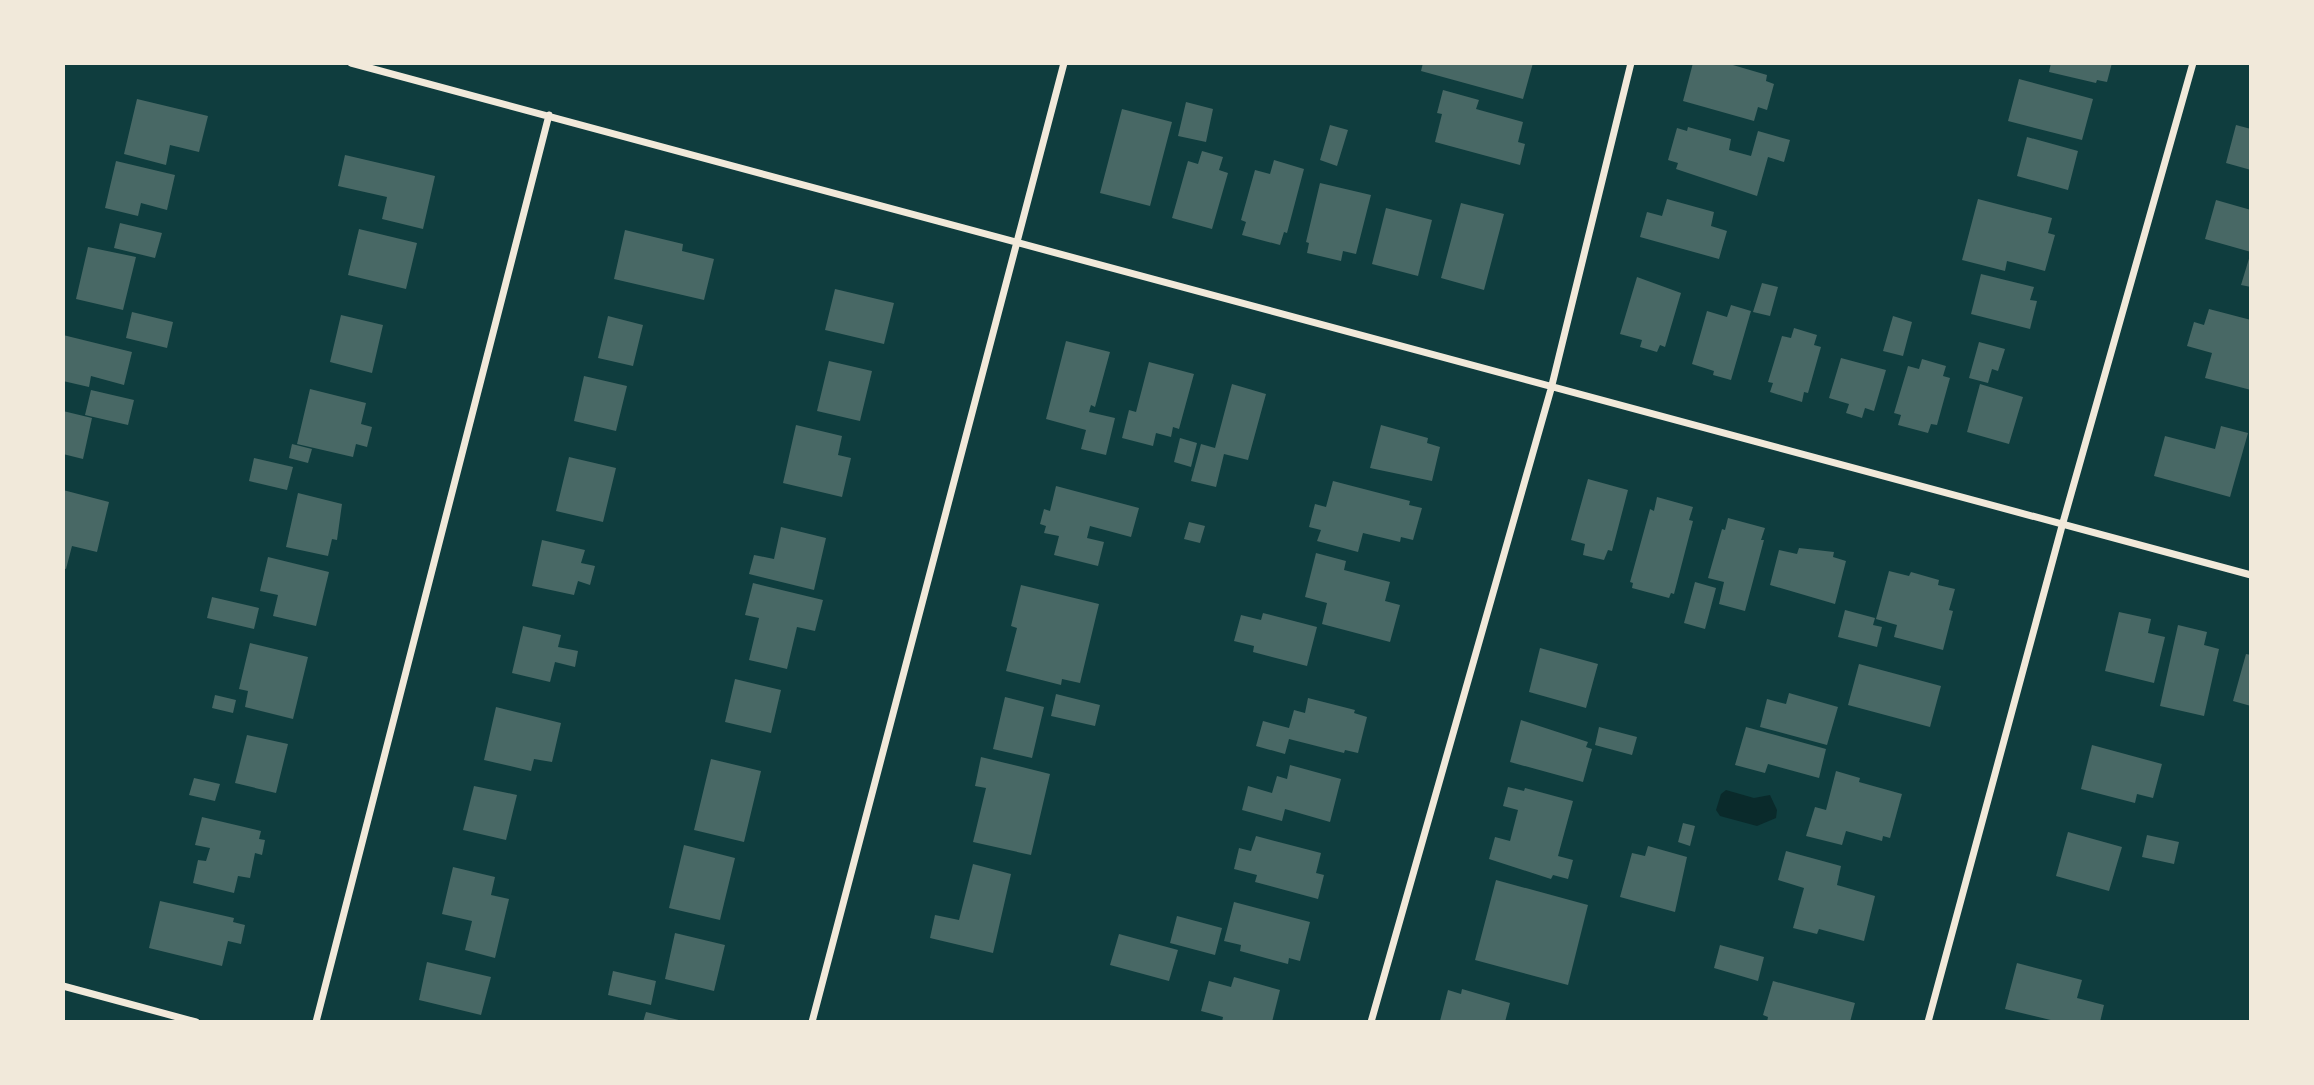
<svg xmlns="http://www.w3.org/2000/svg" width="2314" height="1085" font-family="'Titillium Web',sans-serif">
	<rect width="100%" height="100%" fill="#0f3d3e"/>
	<path fill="#0a2a2b" d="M1726,790l28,8 16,-3 7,15 -1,8 -19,8 -37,-10 -4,-6 5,-16z"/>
	<path fill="#486865" d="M1423,63h110l-10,36 -102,-28z
		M1693,63h33l41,12 -1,6 8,3 -7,26 -9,-3 -4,14 -71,-20z
		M2051,63h61l-5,19 -10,-2 -1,3 -47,-11z
		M2019,79l74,20 -11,41 -74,-19z
		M1443,90l36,10 -3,9 47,13 -5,20 7,2 -5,21 -85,-23 7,-28 -5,-1z
		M137,99l71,17 -9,36 -29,-7 -4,20 -42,-11z
		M1186,102l27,7 -7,33 -28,-6z
		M1122,109l50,13 -22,84 -50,-13z
		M1330,125l18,5 -11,36 -17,-6z
		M2236,125l15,4v41l-25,-7z
		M1688,127l43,12 -2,11 22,6 7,-25 32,9 -6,22 -16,-5 -11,39 -81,-27 2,-6 -10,-3 9,-32 10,3z
		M2027,137l51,14 -10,39 -51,-14z
		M1202,151l21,6 -4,13 9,3 -16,56 -40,-11 16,-57 10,3z
		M345,155l90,21 -12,53 -41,-10 5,-22 -49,-11z
		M1274,160l30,9 -17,64 -3,-1 -4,13 -38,-10 4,-13 -5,-2 14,-50 15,4z
		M116,161l59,14 -8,35 -26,-7 -3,13 -33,-8z
		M1320,183l51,12 -15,59 -13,-3 -2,10 -34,-8 2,-10 -3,-1z
		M1667,199l47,13 -3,14 16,5 -8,28 -79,-22 7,-25 15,4z
		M1978,199l74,19 -4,15 7,2 -10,36 -38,-10 -2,10 -43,-11z
		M2216,200l35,10v42l-46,-13z
		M1461,203l43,11 -20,76 -43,-12z
		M1386,208l46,12 -14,56 -46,-12z
		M120,223l42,10 -7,25 -41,-10z
		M359,229l58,14 -11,46 -58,-14z
		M625,230l58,14 -1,7 32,8 -10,41 -90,-21z
		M88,247l48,10 -13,53 -47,-11z
		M2251,252v35l-10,-2z
		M1981,274l53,13 -4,13 7,1 -7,28 -59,-15z
		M1637,277l44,16 -16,54 -5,-2 -3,7 -17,-5 2,-7 -22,-6z
		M1762,283l16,4 -8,29 -17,-4z
		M835,289l59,14 -10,41 -59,-14z
		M1731,305l20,6 -20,69 -18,-5 1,-4 -22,-7 15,-53 20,6z
		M2209,309l42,11v70l-46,-12 7,-25 -25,-7 7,-24 10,3z
		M132,312l41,10 -6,26 -41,-10z
		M341,315l42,10 -11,48 -42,-11z
		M608,316l35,9 -10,41 -35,-8z
		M1893,316l19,6 -9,34 -20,-5z
		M1794,328l23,7 -3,10 7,2 -13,46 -4,-1 -2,10 -32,-10 3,-9 -5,-1 14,-46 9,2z
		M63,335l69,17 -8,33 -33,-9 -2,11 -26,-6z
		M1066,341l44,11 -15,55 -4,-2 -2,7 26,6 -9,37 -25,-6 5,-19 -40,-11z
		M1979,342l26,7 -7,22 -6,-2 -4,14 -19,-5z
		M1841,358l45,12 -12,41 -9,-3 -3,10 -16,-5 3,-9 -20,-6z
		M1922,359l24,7 -3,10 7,2 -13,47 -6,-1 -3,9 -30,-8 3,-10 -7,-2 14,-47 11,3z
		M829,361l43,10 -12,50 -43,-10z
		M1149,362l45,12 -15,55 -6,-2 -2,10 -15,-4 -3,13 -31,-8 7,-28 7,2z
		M584,376l43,10 -11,45 -42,-10z
		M1232,384l34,10 -18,66 -24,-6 -8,33 -25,-6 10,-37 14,4z
		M1980,384l43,13 -14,47 -42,-12z
		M310,389l56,14 -5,21 11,3 -5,20 -11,-3 -3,13 -56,-13z
		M91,390l43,10 -6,25 -43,-10z
		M63,411l29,7 -9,41 -20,-5z
		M796,425l46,11 -4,19 13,3 -9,39 -59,-14z
		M1381,425l47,13 -1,5 13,4 -8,34 -62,-13z
		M2221,426l27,7 -18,64 -76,-21 11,-40 50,13z
		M1180,438l17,5 -6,24 -17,-5z
		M292,444l20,5 -4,14 -19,-5z
		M569,457l47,11 -13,54 -47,-11z
		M254,458l39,9 -6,23 -38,-9z
		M1588,479l40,11 -16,61 -4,-1 -4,10 -21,-5 2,-11 -14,-4z
		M1333,481l77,20 -1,4 13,3 -9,32 -12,-3 -1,5 -37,-9 -5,19 -41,-11 4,-11 -12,-3 6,-23 11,3z
		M1056,486l83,22 -8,29 -41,-11 -3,12 17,4 -6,24 -44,-11 5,-19 -15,-3 2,-7 -6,-2 4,-15 6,2z
		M63,490l46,12 -12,50 -25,-6 -6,23 -3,-1z
		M298,493l44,11 -5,36 -5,-1 -4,17 -42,-9z
		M1657,497l36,10 -4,13 4,1 -19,73 -3,-1 -2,5 -37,-10 1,-5 -3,-1 20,-73 4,2z
		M1728,518l37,10 -4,12h3l-19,71 -26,-7 5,-22 -16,-4 14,-49 3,1z
		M1189,522l16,4 -5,17 -16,-4z
		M781,527l45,11 -12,52 -65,-16 5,-19 20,4z
		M542,540l43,10 -4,13 14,3 -5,19 -12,-4 -4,14 -42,-9z
		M1799,548l35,4 -1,5 13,4 -11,43 -65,-19 9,-35 18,4z
		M1316,553l30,8 -2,9 46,12 -5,19 15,4 -10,37 -68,-18 5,-21 -22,-6z
		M268,557l61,15 -13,54 -43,-10 5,-21 -18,-4z
		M1889,571l20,5 2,-4 28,8 -1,5 17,4 -6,21 4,1 -10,39 -49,-13 3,-12 -21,-6z
		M1695,582l21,6 -11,41 -21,-6z
		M753,583l70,17 -8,31 -18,-4 -10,42 -38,-9 10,-42 -14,-3z
		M1021,585l78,19 -19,79 -18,-4 -1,6 -55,-14 11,-43 -6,-2z
		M212,597l47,11 -5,21 -47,-11z
		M1845,610l30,8 -2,7 9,2 -5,20 -39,-10z
		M2119,612l32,7 -3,14 17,4 -11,46 -49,-12z
		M1263,613l54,14 -10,39 -54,-14 1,-6 -20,-5 7,-26 20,5z
		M2178,625l29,7 -3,13 15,4 -15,67 -44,-10z
		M523,626l38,9 -3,12 20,4 -3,16 -20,-5 -5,20 -38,-9z
		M250,643l58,14 -15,62 -48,-12 3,-16 -9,-2z
		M1540,648l58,16 -12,44 -57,-16z
		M2246,654l5,1v51l-18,-5z
		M1859,664l82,22 -11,41 -82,-22z
		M735,679l46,11 -10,43 -46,-11z
		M1789,693l49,14 -11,38 -67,-18 7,-28 19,5z
		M1056,694l44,11 -5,21 -44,-10z
		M215,695l21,5 -3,13 -21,-5z
		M1005,697l39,10 -12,51 -39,-9z
		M1308,698l47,12 -1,3 13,4 -9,36 -13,-3 -1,3 -55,-14 -4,15 -29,-8 7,-25 26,7 5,-18 11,3z
		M496,707l65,16 -9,39 -18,-3 -3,12 -47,-11z
		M1521,720l67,22 -2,5 6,2 -9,33 -73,-20z
		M1599,727l38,10 -5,18 -37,-10z
		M1746,727l80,22 -7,29 -51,-14 -3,9 -30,-8z
		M247,735l41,9 -12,49 -41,-10z
		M2092,745l70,19 -9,34 -16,-4 -2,9 -54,-14z
		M981,757l69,17 -19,81 -58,-13 13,-54 -11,-2z
		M711,759l50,12 -17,71 -50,-12z
		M1290,765l51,14 -11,43 -45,-13 -3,12 -40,-11 6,-24 24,7 5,-17 10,3z
		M1836,771l24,7 -1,4 43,12 -12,44 -7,-2 -1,5 -36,-10 -4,14 -36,-9 9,-29 11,3z
		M194,778l26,6 -5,17 -26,-6z
		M474,786l43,9 -11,45 -43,-10z
		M1508,787l16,4 1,-3 48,13 -15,55 15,4 -5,19 -15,-4 -2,4 -62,-20 6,-22 15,4 8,-31 -15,-4z
		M202,817l59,14 -2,8 6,1 -3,15 -7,-2 -5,25 -12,-2 -4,17 -41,-10 5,-23 8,1 4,-13 -15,-3z
		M1683,823l12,3 -5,20 -12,-4z
		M2068,832l54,15 -13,44 -53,-15z
		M2147,835l32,7 -5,22 -32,-7z
		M1256,836l65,17 -5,20 8,2 -6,24 -63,-17 2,-7 -23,-6 5,-21 12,3z
		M684,845l51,13 -15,62 -51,-12z
		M1648,846l39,11 -12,55 -55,-15 12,-44 13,3z
		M1786,851l55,15 -4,19 38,11 -11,45 -45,-12 -2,5 -24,-6 11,-40 -26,-8z
		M973,864l38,10 -18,79 -63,-15 5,-23 24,5z
		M453,867l42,10 -4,18 18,4 -14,59 -30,-8 7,-29 -30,-7z
		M1496,880l92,25 -20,80 -93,-25z
		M160,901l74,17 -1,4 12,3 -4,19 -13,-3 -6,25 -73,-18z
		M1234,902l76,20 -10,39 -11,-3 -1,6 -48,-13 1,-6 -17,-4z
		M1177,916l45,12 -7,27 -45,-12z
		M675,933l50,12 -11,46 -49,-12z
		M1119,934l59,16 -9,31 -59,-16z
		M1720,945l44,12 -6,24 -44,-13z
		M427,962l64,15 -10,38 -62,-15z
		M2017,963l65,17 -5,18 27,7 -4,17h-41l-54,-13z
		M613,971l43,10 -5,24 -43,-10z
		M1234,977l46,13 -8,32h-50l1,-5 -22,-6 8,-30 22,6z
		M1773,981l82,22 -5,19h-83l1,-5 -5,-2z
		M1462,989l48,14 -5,19 -65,-1 8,-31 13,4z
		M646,1012l37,9v1h-40z"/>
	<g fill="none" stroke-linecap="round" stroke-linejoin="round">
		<path stroke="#f1e9da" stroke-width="7" d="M351,63l1900,512
			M63,986l133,36
			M316,1022l233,-907
			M812,1022l252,-959
			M1371,1022l180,-633 80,-326
			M1928,1022l134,-496 131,-463"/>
	</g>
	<rect width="2314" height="1085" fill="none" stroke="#f1e9da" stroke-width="130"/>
</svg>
